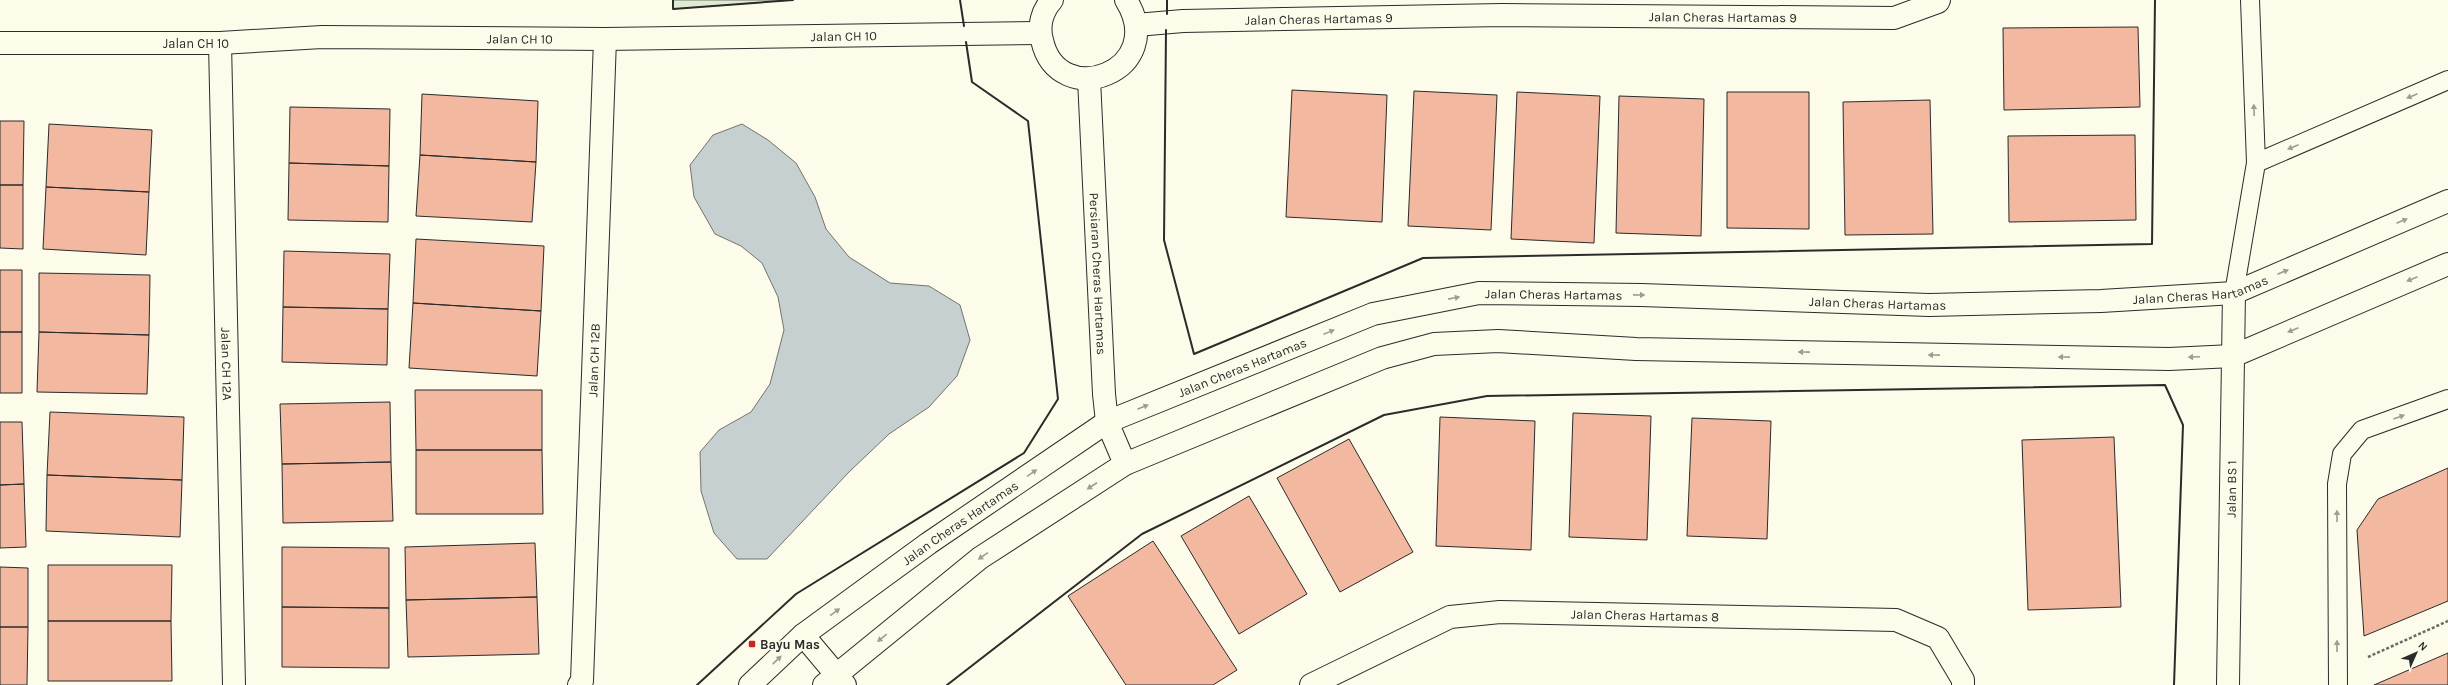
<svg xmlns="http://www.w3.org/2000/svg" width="2448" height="685" font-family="Karla,sans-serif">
	<rect width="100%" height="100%" fill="#fdfbea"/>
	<path fill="#deebd1" stroke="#74746e" d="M673,0h120l-120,9z"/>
	<path fill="#c7d0d0" stroke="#74746e" d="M742,124l26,16 28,23 19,34 11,32 23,28 41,26 39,3 31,19 10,35 -13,36 -28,31 -40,27 -40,38 -82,87h-30l-23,-26 -13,-42 -1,-39 19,-22 32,-18 19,-28 14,-54 -6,-33 -16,-34 -21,-17 -26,-12 -21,-37 -4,-32 23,-30z"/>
	<path fill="#f2b8a0" stroke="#2b2b2b" d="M2138,27l2,80 -136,3 -1,-82z
		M1292,90l95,5 -5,127 -96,-5z
		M1414,91l83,4 -6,135 -83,-4z
		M1517,92l83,4 -6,147 -83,-4z
		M1727,92h82v137l-82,-1z
		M422,94l116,7 -2,61 -116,-7z
		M1619,96l85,3 -3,137 -85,-3z
		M1930,100l3,134 -88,1 -2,-133z
		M290,107l100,2 -1,57 -100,-3z
		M0,121h24l-1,64h-23z
		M49,124l103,6 -3,62 -103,-5z
		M2135,135l1,85 -127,2 -1,-86z
		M420,155l116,7 -4,60 -116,-6z
		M289,163l100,3 -1,56 -100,-2z
		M0,185h23v64l-23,-1z
		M46,187l103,5 -3,63 -103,-6z
		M416,239l128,7 -3,65 -128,-8z
		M284,251l106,3 -2,55 -105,-2z
		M0,270h22v62h-22z
		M39,273l111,2 -1,60 -110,-3z
		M413,303l128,8 -4,65 -128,-8z
		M283,307l105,2 -1,56 -105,-3z
		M0,332h22v61h-22z
		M39,332l110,3 -2,59 -110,-2z
		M415,390h127v60h-126z
		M390,402l1,60 -109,2 -2,-60z
		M50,412l134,5 -2,63 -135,-5z
		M1573,413l78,3 -4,124 -78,-3z
		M1440,417l95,4 -4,129 -95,-4z
		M1692,418l79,3 -4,118 -80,-3z
		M0,422h22l2,62 -24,1z
		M2114,437l7,170 -93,3 -6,-170z
		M1349,439l64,113 -73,40 -63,-114z
		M416,450h126l1,64h-127z
		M391,462l2,59 -110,2 -1,-59z
		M2448,468v133l-84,35 -7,-106 21,-31z
		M47,475l135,5 -2,57 -134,-6z
		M24,484l2,63 -26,1v-63z
		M1249,496l58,98 -68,40 -58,-98z
		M1153,541l84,129 -24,15h-87l-58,-89z
		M535,543l2,54 -131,3 -1,-53z
		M282,547l107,1v60l-107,-1z
		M48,565h124l-1,56h-123z
		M0,567l28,1v59h-28z
		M537,597l2,57 -131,3 -2,-57z
		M282,607l107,1v60l-107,-1z
		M48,621h123l1,60h-124z
		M0,627h28l-1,58h-27z
		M2448,653v32h-74z"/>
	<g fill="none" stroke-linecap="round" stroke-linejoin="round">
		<defs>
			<path id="lane" d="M2256,163l192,-83
				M2234,293l22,-130 -6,-163
				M2338,685l-1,-201 5,-30 20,-24 86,-31"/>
			<g id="street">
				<path d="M1052,0c-10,11 -14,26 -10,40 16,73 128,31 84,-40"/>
				<path id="s1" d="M1136,25l47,-4 319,-6 392,3 44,-16 1,-2"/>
				<path id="s2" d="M0,43h220l102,-6 283,2 435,-6"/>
				<path id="s3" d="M220,43l14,642"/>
				<path id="s4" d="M1089,79l15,315 3,28 18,42"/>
				<path d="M803,635l42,50"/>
				<path id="s5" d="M579,685l3,-4 23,-642"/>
				<path id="s6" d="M1311,685l139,-68 50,-5 396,8 42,18 25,42v5"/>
				<path id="s7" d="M2228,685l6,-392"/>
			</g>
			<g id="secondary">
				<path id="s8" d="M750,685l53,-50 126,-92 178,-121 266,-108 106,-21 162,2 288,10 172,-4 133,-8 214,-92"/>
				<path d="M824,685l156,-127 145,-94 257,-106 52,-14 64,-3 138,8 533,10 64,-3 215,-92"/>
			</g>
		</defs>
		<use href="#lane" stroke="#2b2b2b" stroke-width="20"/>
		<use href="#street" stroke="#2b2b2b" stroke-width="24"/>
		<use href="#secondary" stroke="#2b2b2b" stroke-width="24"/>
		<path stroke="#6a6964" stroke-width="2.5" stroke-dasharray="3 2" stroke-linecap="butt" d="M2368,657l80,-36"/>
		<use href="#lane" stroke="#fdfbea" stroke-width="18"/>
		<use href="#street" stroke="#fdfbea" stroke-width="22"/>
		<use href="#secondary" stroke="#fdfbea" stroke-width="22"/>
		<path stroke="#2b2b2b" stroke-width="2" d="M673,0v9l120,-9
			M960,0l4,26
			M1167,14v-14
			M1166,30l-2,210 30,114 229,-96 729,-14 3,-244
			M697,685l99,-91 228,-141 34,-54 -30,-278 -56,-39 -6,-40
			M947,685l195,-151 242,-119 103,-19 678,-11 18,40 -9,260"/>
	</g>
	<defs><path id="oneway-solid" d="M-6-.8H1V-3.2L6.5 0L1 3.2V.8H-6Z"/></defs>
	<g fill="#9e9d94">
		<use href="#oneway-solid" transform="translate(2412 96) rotate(157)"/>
		<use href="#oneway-solid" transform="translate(2254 110) rotate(-92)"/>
		<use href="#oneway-solid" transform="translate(2293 147) rotate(157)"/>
		<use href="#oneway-solid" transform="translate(2402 221) rotate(-23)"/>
		<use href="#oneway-solid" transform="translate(2283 272) rotate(-23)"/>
		<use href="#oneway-solid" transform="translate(2412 279) rotate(157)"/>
		<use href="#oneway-solid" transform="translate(1639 295) rotate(1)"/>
		<use href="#oneway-solid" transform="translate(1454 298) rotate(-11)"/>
		<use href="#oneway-solid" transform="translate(2293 330) rotate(157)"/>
		<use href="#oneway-solid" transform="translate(1329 332) rotate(-22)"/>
		<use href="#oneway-solid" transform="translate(1804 352) rotate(-179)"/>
		<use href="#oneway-solid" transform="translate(1934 355) rotate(-179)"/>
		<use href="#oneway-solid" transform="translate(2064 357) rotate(-179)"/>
		<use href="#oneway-solid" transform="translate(2194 357) rotate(177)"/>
		<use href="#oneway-solid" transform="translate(1143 407) rotate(-23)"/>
		<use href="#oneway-solid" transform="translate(2399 417) rotate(-20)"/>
		<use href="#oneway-solid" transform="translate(1032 473) rotate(-34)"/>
		<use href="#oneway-solid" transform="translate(1092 486) rotate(147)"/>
		<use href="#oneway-solid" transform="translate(2337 516) rotate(-90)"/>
		<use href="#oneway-solid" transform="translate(983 556) rotate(145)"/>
		<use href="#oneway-solid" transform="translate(835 612) rotate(-36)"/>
		<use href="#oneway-solid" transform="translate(882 638) rotate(141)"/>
		<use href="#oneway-solid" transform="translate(2337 646) rotate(-90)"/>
		<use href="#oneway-solid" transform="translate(777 660) rotate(-43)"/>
	</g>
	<rect fill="#c62828" stroke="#fdfbea" stroke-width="1.5" x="748" y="640" width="8" height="8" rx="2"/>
	<g text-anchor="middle" stroke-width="3" stroke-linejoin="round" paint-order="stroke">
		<g font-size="13" fill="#2b2b2b" stroke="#fdfbea">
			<text dy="5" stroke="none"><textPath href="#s1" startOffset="587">Jalan Cheras Hartamas 9</textPath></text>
			<text dy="5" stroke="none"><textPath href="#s1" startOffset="183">Jalan Cheras Hartamas 9</textPath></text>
			<text dy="5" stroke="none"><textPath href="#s2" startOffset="844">Jalan CH 10</textPath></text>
			<text dy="5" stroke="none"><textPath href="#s2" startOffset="520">Jalan CH 10</textPath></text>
			<text dy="5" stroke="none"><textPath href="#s2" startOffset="196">Jalan CH 10</textPath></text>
			<text dy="5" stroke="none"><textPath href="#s4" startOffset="195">Persiaran Cheras Hartamas</textPath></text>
			<text dy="5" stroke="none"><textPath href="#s8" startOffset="1562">Jalan Cheras Hartamas</textPath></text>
			<text dy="5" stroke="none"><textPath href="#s8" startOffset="914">Jalan Cheras Hartamas</textPath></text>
			<text dy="5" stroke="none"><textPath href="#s8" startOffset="1238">Jalan Cheras Hartamas</textPath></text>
			<text dy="5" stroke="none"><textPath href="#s5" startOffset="326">Jalan CH 12B</textPath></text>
			<text dy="5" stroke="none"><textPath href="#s3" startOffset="321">Jalan CH 12A</textPath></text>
			<text dy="5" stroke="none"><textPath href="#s8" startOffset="590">Jalan Cheras Hartamas</textPath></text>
			<text dy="5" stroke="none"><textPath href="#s7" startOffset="196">Jalan BS 1</textPath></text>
			<text dy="5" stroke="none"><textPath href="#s8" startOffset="266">Jalan Cheras Hartamas</textPath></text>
			<text dy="5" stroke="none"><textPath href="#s6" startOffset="350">Jalan Cheras Hartamas 8</textPath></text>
		</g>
		<g font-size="13" font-weight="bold" fill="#2b2b2b" stroke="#fdfbea" text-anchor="start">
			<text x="760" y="649">Bayu Mas</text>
		</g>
	</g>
	<g transform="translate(2416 653) rotate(45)" stroke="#fdfbea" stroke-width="3" paint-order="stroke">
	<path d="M0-3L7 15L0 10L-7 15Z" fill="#2b2b2b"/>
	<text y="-6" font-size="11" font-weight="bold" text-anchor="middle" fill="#2b2b2b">N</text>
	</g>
</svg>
